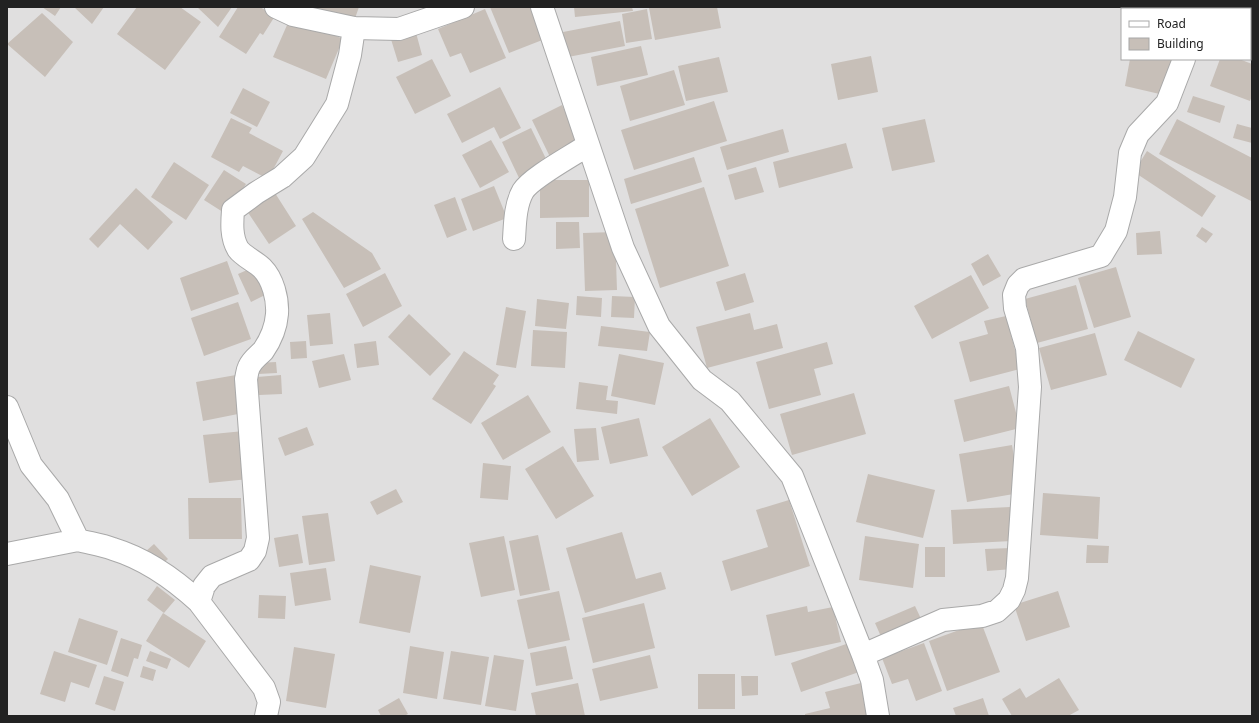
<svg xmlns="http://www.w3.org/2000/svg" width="1259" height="723" font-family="'Noto Sans',sans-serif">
	<rect width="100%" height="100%" fill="#f2efe9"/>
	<path fill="#e0dfdf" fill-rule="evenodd" d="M7,7h1245v709h-1245zM1122,9h128v50h-128z"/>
	<path fill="#c7bfb8" d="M42,7h19l-6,9z
		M74,7h30l-12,17z
		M137,7h43l21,15 -36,48 -48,-36z
		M197,7h35l-14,20z
		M238,7h22l15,9 -12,19 -3,-2 -14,21 -27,-17z
		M302,7h57l-6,17z
		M490,7h48l12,30 -41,16z
		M574,7h58l1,4 -58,6z
		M654,7h63l4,21 -66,12 -6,-32z
		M1138,7h40v2h-41z
		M485,9l21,49 -36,15 -9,-20 -11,4 -12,-28z
		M647,9l5,30 -26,4 -4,-29z
		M42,13l31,29 -28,35 -38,-33z
		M291,16l52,23 -17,40 -53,-22z
		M620,21l5,25 -57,11 -5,-25z
		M415,29l7,26 -24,7 -8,-26z
		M641,46l7,29 -51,11 -6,-29z
		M871,56l7,36 -40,8 -7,-36z
		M719,57l9,35 -42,9 -8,-35z
		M432,59l19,37 -36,18 -19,-37z
		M1130,59h42l-8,36 -39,-9z
		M1220,59h19l13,5v32l-2,5 -40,-15z
		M674,70l11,35 -55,16 -10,-35z
		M500,87l21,41 -21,11 -6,-12 -32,16 -15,-29z
		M243,88l27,14 -13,25 -27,-14z
		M1193,96l32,10 -5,17 -33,-11z
		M714,101l13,40 -93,29 -13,-40z
		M562,105l19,40 -30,14 -19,-39z
		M231,118l21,10 -3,5 34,18 -15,28 -25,-13 -4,6 -28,-15z
		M925,119l10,43 -43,9 -10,-43z
		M1177,119l75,39v40l-1,3 -92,-47z
		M1237,124l15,4v15l-19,-5z
		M531,128l18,37 -29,15 -18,-38z
		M783,129l6,23 -62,18 -7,-23z
		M491,140l18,32 -29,16 -18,-33z
		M846,143l7,25 -74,20 -6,-26z
		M1147,151l69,45 -14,21 -68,-45z
		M694,157l8,25 -71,22 -7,-25z
		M174,162l35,23 -23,35 -35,-23z
		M756,167l8,25 -29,8 -7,-25z
		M224,170l22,14 -20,30 -22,-14z
		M540,180h49v37l-49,1z
		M494,186l13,32 -34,13 -12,-32z
		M704,187l25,79 -69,22 -25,-79z
		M136,188l37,34 -25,28 -28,-26 -22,24 -9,-9z
		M275,193l21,33 -27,18 -22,-33z
		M455,197l12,33 -20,8 -13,-33z
		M313,212l59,41 9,16 -37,19 -42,-69z
		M556,222h23l1,26 -24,1z
		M1202,227l11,7 -7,9 -10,-7z
		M1160,231l2,23 -25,1 -1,-22z
		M615,232l2,58 -32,1 -2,-58z
		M988,254l13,22 -18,10 -12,-22z
		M227,261l12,33 -48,17 -11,-33z
		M254,267l13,27 -16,8 -13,-28z
		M1116,267l15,50 -37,11 -16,-50z
		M385,273l17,33 -39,21 -17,-33z
		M745,273l9,29 -29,9 -9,-29z
		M971,275l18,33 -57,31 -18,-33z
		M1076,285l12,44 -51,14 -12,-44z
		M577,296l25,2 -1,19 -25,-2z
		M612,296l23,1 -1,21 -23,-1z
		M537,299l32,4 -3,26 -31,-3z
		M238,302l13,37 -47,17 -13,-38z
		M506,307l20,4 -10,57 -20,-3z
		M330,313l3,31 -23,2 -3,-31z
		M750,313l4,17 23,-6 6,24 -76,20 -11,-41z
		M409,314l42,40 -21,22 -42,-39z
		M1006,316l14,53 -50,13 -11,-40 29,-8 -4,-13z
		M601,326l49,6 -3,19 -49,-5z
		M533,330l34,2 -2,36 -34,-2z
		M1138,331l57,28 -14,29 -57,-28z
		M1095,333l12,42 -56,15 -12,-42z
		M306,341l1,17 -16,1 -1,-17z
		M376,341l3,24 -22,3 -3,-24z
		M827,342l6,22 -19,5 7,26 -52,14 -13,-47z
		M464,351l35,24 -6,9 3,2 -25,38 -39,-25z
		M344,354l7,26 -32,8 -7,-27z
		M619,354l45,9 -9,42 -44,-9z
		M276,362l1,11 -19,1 -1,-11z
		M236,375l7,38 -40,8 -7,-39z
		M281,375l1,19 -23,1 -2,-18z
		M579,382l29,4 -2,14 12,1 -1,13 -41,-5z
		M1009,386l11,42 -56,14 -10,-42z
		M854,393l12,41 -74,21 -12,-41z
		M528,395l23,37 -48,28 -22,-37z
		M639,418l9,38 -38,8 -9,-37z
		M710,418l30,49 -48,29 -30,-49z
		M307,427l7,18 -29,11 -7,-18z
		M596,428l3,32 -22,2 -3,-33z
		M244,431l5,48 -40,4 -6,-48z
		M1012,445l8,48 -53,9 -8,-48z
		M563,446l31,50 -38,23 -31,-50z
		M483,463l28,3 -3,34 -28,-2z
		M868,474l67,16 -12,48 -67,-16z
		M396,489l7,13 -26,13 -7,-13z
		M1043,493l57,4 -2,42 -58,-4z
		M188,498h53l1,41h-53z
		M789,500l21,66 -79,25 -9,-30 46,-14 -12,-37z
		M1010,507l2,34 -59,3 -2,-34z
		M328,513l7,48 -26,4 -7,-49z
		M622,532l14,47 25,-7 5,17 -81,24 -19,-65z
		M298,534l5,29 -24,4 -5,-29z
		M538,535l12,55 -30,6 -11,-55z
		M504,536l11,54 -34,7 -12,-54z
		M865,536l54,8 -6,44 -54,-8z
		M154,544l14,15 -9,8 -14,-15z
		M1087,545l22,1 -1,17h-22z
		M925,547h20v30h-20z
		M1011,548l2,21 -26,2 -2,-22z
		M370,565l51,11 -11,57 -51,-10z
		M326,568l5,32 -36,6 -5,-33z
		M157,586l18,14 -11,13 -17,-13z
		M559,591l11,49 -42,9 -11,-49z
		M1058,591l12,36 -44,14 -12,-36z
		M259,595l27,1 -1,23 -27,-1z
		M644,603l11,45 -62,15 -11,-45z
		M807,606l1,6 25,-5 8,35 -66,14 -9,-41z
		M915,606l8,17 -40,18 -8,-18z
		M163,613l43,28 -17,27 -43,-27z
		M79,618l39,13 -11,34 -39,-13z
		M981,622l19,50 -53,19 -18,-50z
		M121,638l21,7 -4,14 -4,-1 -6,19 -17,-6z
		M852,642l10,29 -61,21 -10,-29z
		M924,643l18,48 -26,10 -8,-22 -16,5 -10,-26z
		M410,646l34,6 -7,47 -34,-6z
		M566,646l7,33 -37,7 -6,-33z
		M294,647l41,7 -9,54 -40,-7z
		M54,651l43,14 -8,23 -18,-6 -6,20 -25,-8z
		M150,651l21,8 -4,10 -21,-8z
		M451,651l38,6 -8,48 -38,-6z
		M494,655l30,5 -8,51 -31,-5z
		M650,655l8,33 -58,13 -8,-32z
		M143,666l13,4 -3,11 -13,-4z
		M698,674h37v35h-37z
		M104,676l20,6 -9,29 -20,-7z
		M741,676h17v19l-16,1z
		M1059,678l20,32 -11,6h-56l-10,-17 18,-11 6,10z
		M578,683l7,33h-49l-5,-23z
		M861,683l8,33h-64v-2l25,-6 -5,-16z
		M399,698l9,16 -4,2h-23l-3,-6z
		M983,698l6,18h-33l-3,-8z"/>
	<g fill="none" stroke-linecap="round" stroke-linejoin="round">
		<defs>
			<path id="minor" d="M276,7l17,8 61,13 45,1 64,-22
				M542,7l81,241 36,78 43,54 28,21 62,75 71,179 9,25 6,36
				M1190,9v-2
				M514,239c1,-15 1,-34 9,-48 9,-14 49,-35 65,-46
				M7,407l24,58 27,34 20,41c11,3 24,5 35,9 33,10 61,30 86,53
				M7,554l71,-14
				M863,655l80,-35 39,-4 15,-5 12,-11 5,-10 3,-12 13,-191 -3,-39 -12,-40 -1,-13 4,-10 6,-6 77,-23 15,-25 9,-34 5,-44 8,-19 29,-31 17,-44
				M266,716l3,-14 -5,-14 -65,-86 5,-16 8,-10 37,-16 6,-9 3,-13 -12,-159c1,-4 1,-8 3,-12 3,-7 9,-11 14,-16 7,-10 13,-24 14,-37 1,-15 -4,-35 -15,-46 -6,-6 -19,-12 -24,-19 -7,-12 -6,-26 -5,-39l23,-17 26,-16 22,-20 33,-53 13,-49 4,-27"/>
		</defs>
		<use href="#minor" stroke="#a9a9a9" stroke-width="24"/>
		<use href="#minor" stroke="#fff" stroke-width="22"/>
	</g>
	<rect width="1259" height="723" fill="none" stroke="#222222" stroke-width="16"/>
	<rect x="1121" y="8" width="130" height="52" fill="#ffffff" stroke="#a7a7a7"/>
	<rect x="1129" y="21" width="20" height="6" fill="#ffffff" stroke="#a7a7a7"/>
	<text x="1157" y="28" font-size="12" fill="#222222">Road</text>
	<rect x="1129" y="38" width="20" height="12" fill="#c7bfb8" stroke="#a7a7a7"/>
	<text x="1157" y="48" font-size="12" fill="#222222">Building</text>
</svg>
